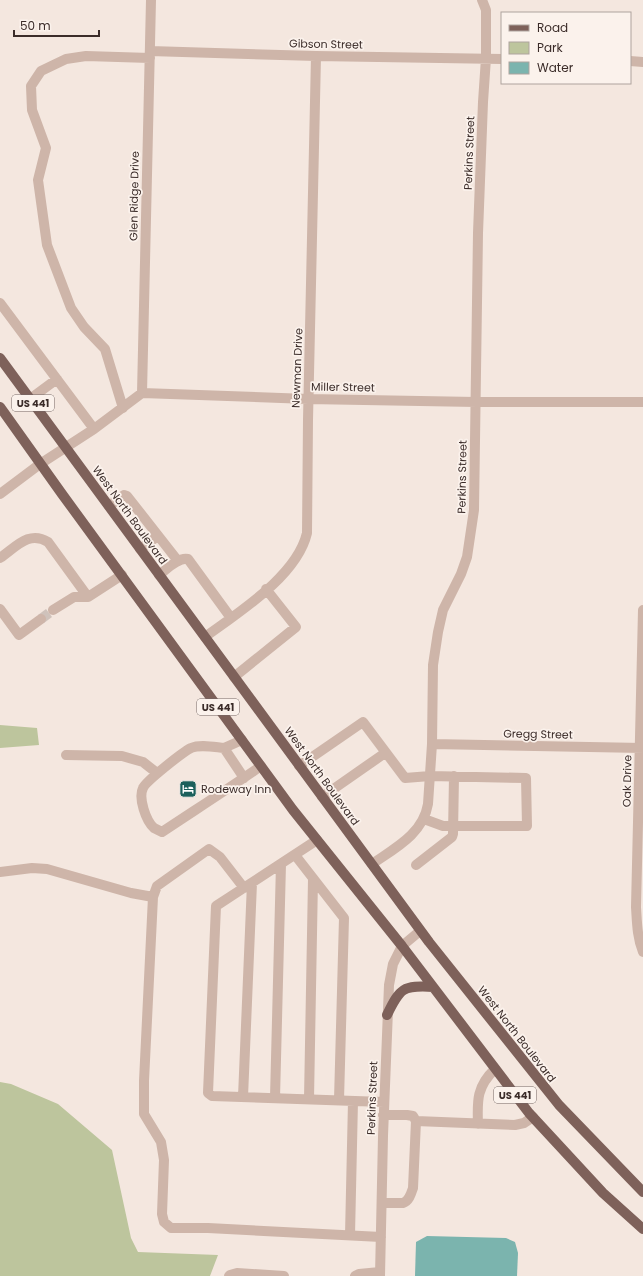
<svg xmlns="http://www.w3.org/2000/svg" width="643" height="1276" font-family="Poppins,sans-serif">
	<rect width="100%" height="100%" fill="#f4e7df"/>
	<path fill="#bdc59d" d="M0,725l37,3 2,17 -39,3z
		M0,1082l11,2 47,20 54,46 19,88 7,14 80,3 -8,21h-210z"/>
	<path fill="#7bb4ae" d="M427,1236l79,2 9,4 3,11 -1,23h-102l1,-34z"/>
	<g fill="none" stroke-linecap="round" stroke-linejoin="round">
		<path stroke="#cfc2bb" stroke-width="10" stroke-dasharray="10 5" stroke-linecap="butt" d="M41,619l12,-9"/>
		<path stroke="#ceb5a9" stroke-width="10" d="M150,51l166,5 186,3
			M630,61l13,1
			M0,303l94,126
			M142,393l9,-393
			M30,399l27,-20
			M123,408l-18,-59 -21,-22 -13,-19 -24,-63 -9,-65 8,-32 -14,-38 -1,-24 10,-15 25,-12 20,-3 64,2
			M0,494l40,-30 54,-35 48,-36 166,6 168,3h167
			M109,506l15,-11 3,1 51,65
			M140,549l18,-13
			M0,558c16,-11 29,-28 48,-16l40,55 34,-22
			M159,575c8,-6 19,-18 29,-16l43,59
			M0,609l19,26 22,-16
			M53,610l21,-13h14
			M643,610l-7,297c1,15 1,30 7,45
			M205,637c34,-25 92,-61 102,-104l1,-113 8,-364
			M234,677l62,-50 -30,-38
			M432,744l211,4
			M224,748l18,-8
			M66,755l56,1 21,6 14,11
			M299,766l64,-44 42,56 25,-2 96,2 1,48h-84l-19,-7
			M244,778l-20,-30c-10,-1 -24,-4 -33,0 -8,4 -45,33 -48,40 -5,10 3,33 11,40 2,1 6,3 8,4 33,-22 66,-43 99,-66
			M322,797l63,-44
			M317,840l-101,66 -8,187 4,3 172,6
			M295,855l49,63 -5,182
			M372,864c23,-16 51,-30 56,-60l4,-60 1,-79 5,-33 5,-22 18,-36 6,-17 7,-47 4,-277 5,-131 3,-44v-48l-4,-10
			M416,865l36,-28 1,-3 1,-58
			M0,872l32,-4 15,1 84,24 22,4
			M244,888l-24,-31 -11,-8 -52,37 -4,11 -9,184v33l17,28 3,18 -2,54 2,8 7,6h37l173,9
			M243,1097l9,-214
			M275,1098l6,-234
			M309,1099l4,-220
			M416,1121l99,4 9,-2 9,-6
			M478,1124c-1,-24 -1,-38 17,-55
			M382,1203h21c6,-2 8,-9 10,-15l3,-67 -3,-5 -6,-1h-24
			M350,1235l3,-134
			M229,1276l1,-1 7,-2 47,3
			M355,1276l4,-2 21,-2
			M380,1276l3,-140 6,-151 4,-21 9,-18 18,-15"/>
		<path stroke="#7e615a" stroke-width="10" d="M0,358l429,584 130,163 84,87
			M0,407l62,87 231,316 109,136 127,167 74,80 40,36
			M387,1015c13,-27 16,-30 46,-28"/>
	</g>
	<defs>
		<symbol id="hotel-square" viewBox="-11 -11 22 22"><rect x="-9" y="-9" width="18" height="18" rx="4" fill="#1b605b" stroke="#fbf2ec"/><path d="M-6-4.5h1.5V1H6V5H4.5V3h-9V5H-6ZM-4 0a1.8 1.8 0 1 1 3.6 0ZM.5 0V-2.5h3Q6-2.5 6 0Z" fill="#fff"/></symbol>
	</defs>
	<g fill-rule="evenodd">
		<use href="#hotel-square" x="178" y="779" width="20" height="20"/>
	</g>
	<g text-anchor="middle" stroke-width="3.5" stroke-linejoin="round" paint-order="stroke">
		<g fill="#fbf2ec" stroke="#756764" stroke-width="1">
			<rect x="12" y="395" width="42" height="16" rx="3"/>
			<rect x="197" y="699" width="42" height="16" rx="3"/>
			<rect x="494" y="1087" width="42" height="16" rx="3"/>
		</g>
		<g font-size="10" font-weight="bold" fill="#3b2c29">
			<text x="33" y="407">US 441</text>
			<text x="218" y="711">US 441</text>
			<text x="515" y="1099">US 441</text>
		</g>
		<g font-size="11" fill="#3b2c29" stroke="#fbf2ec">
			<text transform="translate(326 44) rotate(1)" y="4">Gibson Street</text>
			<text transform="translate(469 153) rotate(-88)" y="4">Perkins Street</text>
			<text transform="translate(134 196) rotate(-89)" y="4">Glen Ridge Drive</text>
			<text transform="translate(297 368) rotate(-88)" y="4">Newman Drive</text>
			<text transform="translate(343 387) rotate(1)" y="4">Miller Street</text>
			<text transform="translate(462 477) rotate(-89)" y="4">Perkins Street</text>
			<text transform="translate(130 515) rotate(54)" y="4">West North Boulevard</text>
			<text transform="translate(538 734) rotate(1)" y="4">Gregg Street</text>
			<text transform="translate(322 776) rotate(54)" y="4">West North Boulevard</text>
			<text transform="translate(627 781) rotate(-89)" y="4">Oak Drive</text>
			<text transform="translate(517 1034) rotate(52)" y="4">West North Boulevard</text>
			<text transform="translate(372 1098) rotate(-88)" y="4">Perkins Street</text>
		</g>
		<g font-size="11" fill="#3b2c29" stroke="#fbf2ec" text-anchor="start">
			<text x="201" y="793">Rodeway Inn</text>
		</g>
	</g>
	<rect x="501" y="12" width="130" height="72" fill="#fbf2ec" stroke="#aea39e"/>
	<rect x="509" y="25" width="20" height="6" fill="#7e615a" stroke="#aea39e"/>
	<text x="537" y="32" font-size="12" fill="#3b2c29">Road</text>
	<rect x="509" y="42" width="20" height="12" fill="#bdc59d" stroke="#aea39e"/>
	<text x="537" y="52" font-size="12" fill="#3b2c29">Park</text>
	<rect x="509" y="62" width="20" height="12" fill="#7bb4ae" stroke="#aea39e"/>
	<text x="537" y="72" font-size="12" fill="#3b2c29">Water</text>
	<path d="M14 30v6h85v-6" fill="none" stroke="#3b2c29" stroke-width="2"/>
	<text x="20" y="30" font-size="12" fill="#3b2c29" stroke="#fbf2ec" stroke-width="3" paint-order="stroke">50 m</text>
</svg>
